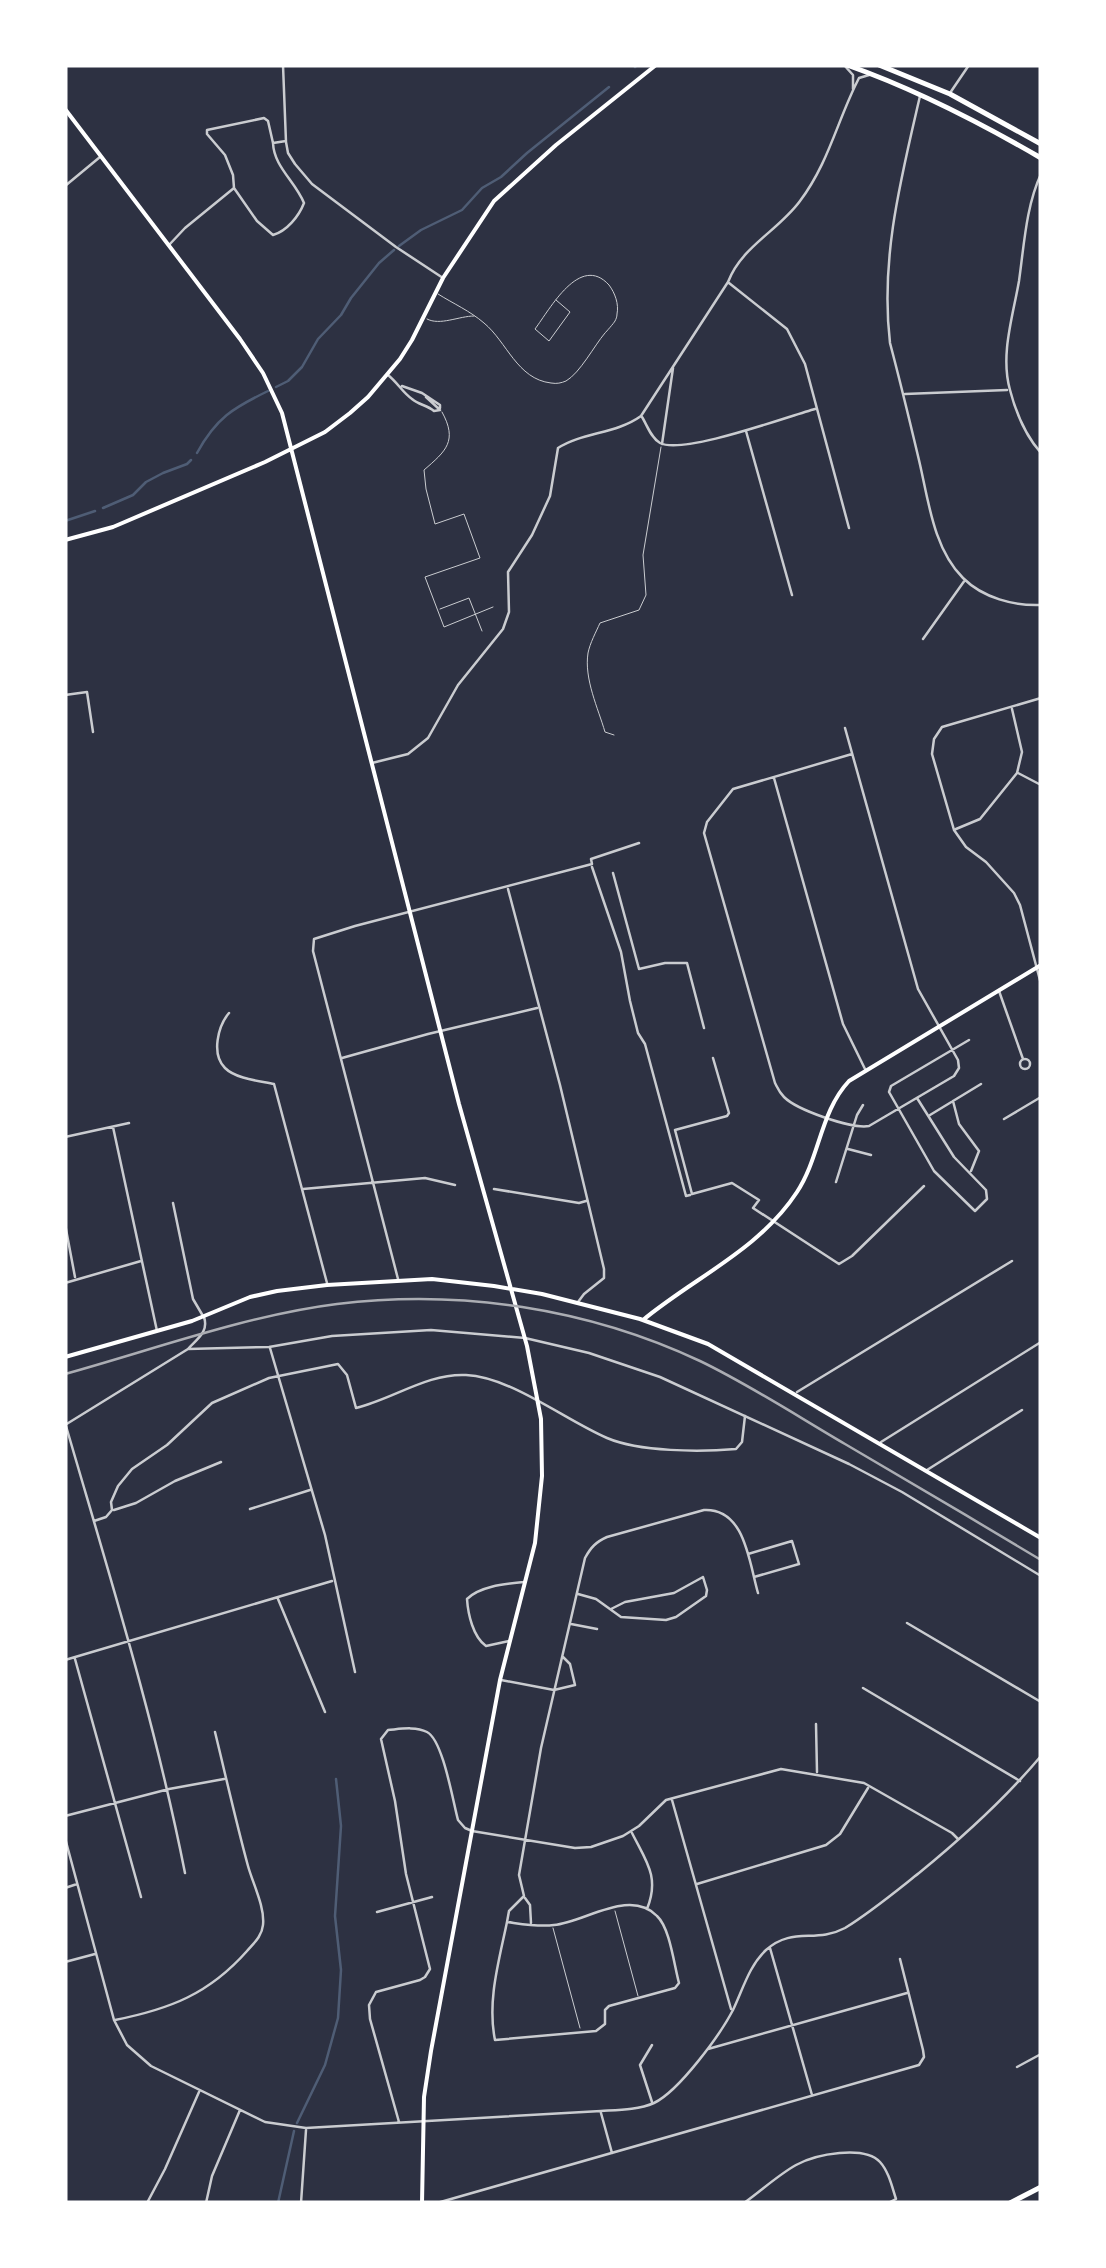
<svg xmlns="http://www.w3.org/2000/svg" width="1106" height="2268" font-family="Inter,sans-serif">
	<rect width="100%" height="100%" fill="#2d3142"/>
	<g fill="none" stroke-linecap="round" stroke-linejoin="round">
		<path stroke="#4f5d75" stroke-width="2.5" d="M635,67l2,-2
			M399,246l22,-16 41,-20 20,-22 19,-11 26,-24 82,-66
			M276,387l12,-6 14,-14 16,-28 23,-24 10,-17 28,-35 15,-13
			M197,453c19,-35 36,-45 71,-62
			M103,508l30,-13 13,-13 17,-9 24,-9 4,-4
			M65,521l30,-10
			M297,2123l28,-58 13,-47 3,-48 -6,-54 6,-90 -5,-47
			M278,2203l16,-72"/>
		<path stroke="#caccd0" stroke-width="1" d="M438,294c16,10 32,17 46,29 23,19 33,56 67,60 6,1 10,0 15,-2 14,-8 28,-35 39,-48 1,-1 9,-10 10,-12 1,-2 2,-4 2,-7 2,-10 -2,-21 -8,-29 -29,-32 -59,24 -74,44l14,12 21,-29 -14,-12
			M427,319c13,7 32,-3 47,-3
			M442,412c16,29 4,39 -18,58l2,19 9,35 29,-10 16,44 -55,19 19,50 49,-20
			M440,609l29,-11 13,33
			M614,735l-9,-3c-7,-24 -21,-53 -17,-79 2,-10 8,-21 12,-30l39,-13 7,-15 -3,-40 18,-108
			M615,1911l23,85
			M553,1928l27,100"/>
		<path stroke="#caccd0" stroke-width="2.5" d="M283,65l3,77 2,11 7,11 17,20 84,63 47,31
			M844,65l9,10v14
			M950,93l19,-28
			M920,96c-19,82 -40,163 -30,247 10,38 19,75 28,113 10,40 14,91 45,122 20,20 51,28 78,27
			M273,143c1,24 22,38 31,60 -5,13 -17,28 -31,32l-16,-14 -23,-33 -1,-13 -8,-20 -18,-21v-4l57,-12 4,3 5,22 13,-2
			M1041,174c-15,32 -17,72 -22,107 -6,35 -19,74 -9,109 6,23 15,45 31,63
			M169,245l16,-17 49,-40
			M729,283l58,46 18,35 44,164
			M388,375c9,7 15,18 24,24 7,6 15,6 22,12l6,-1
			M402,386l20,7 18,12v3
			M905,394l102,-4
			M426,397l13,12
			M642,417c5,8 9,21 18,26 23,12 126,-26 155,-34
			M746,431l46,164
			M662,444l11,-76
			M65,621v13
			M923,639l42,-59
			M65,695l22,-3 6,40
			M1041,698l-99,29 -8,12 -2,15 22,76 12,17 20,15 28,31 6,12 21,79
			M845,728l73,261 40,71 1,8 -5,8 -85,50c-18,3 -72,-16 -85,-29 -5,-5 -6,-8 -9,-14l-71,-250 3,-11 26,-33 119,-35
			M372,763l36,-9 20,-16 30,-53 45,-56 6,-17 -1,-40 24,-37 18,-39 8,-48c25,-16 58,-14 83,-32l87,-134c14,-36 50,-51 72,-81 28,-37 37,-79 57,-119l2,-4 10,-3
			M1018,773l23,12
			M774,778l69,246 22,45
			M956,829l24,-10 37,-46 5,-21 -10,-43
			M592,867l29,85 9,49 8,32 7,11 41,152 4,-1
			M613,873l26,96 26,-6h22l17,65
			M508,889l52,196 44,184v9l-20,16 -6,8
			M999,991l24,68
			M229,1013c-11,13 -18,41 -4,55 11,11 35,13 49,16l53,199
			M342,1058l86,-24 109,-26
			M713,1058l16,55 -2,3 -52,14 17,64 40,-11 27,17 -6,8 86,56 13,-8 72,-70
			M1020 1064a5 5 0 1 1 10 0a5 5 0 1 1-10 0Z
			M917,1098l37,59 32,33 1,9 -12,12 -41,-40 -45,-79 2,-6 78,-46
			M953,1101l6,23 20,27 -8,20
			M930,1115l51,-31
			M1004,1119l37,-22
			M113,1127l44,204
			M65,1137l64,-14
			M848,1149l23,6
			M836,1182l21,-67 6,-10
			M303,1189l122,-11 30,7
			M494,1189l85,14 7,-2
			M173,1203l20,96 10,17
			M65,1224l10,53
			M398,1279l-85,-328 1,-12 41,-13 237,-62 -1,-5 48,-16
			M65,1283l76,-22
			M270,1348l55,187 30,137
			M797,1392l215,-131
			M66,1426c43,148 89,295 119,447
			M881,1442l160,-100
			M927,1470l95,-60
			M250,1509l60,-19
			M114,1510l22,-7 39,-22 46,-19
			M94,1521l12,-4 6,-7 -1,-8 7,-16 14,-17 35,-24 45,-42 57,-25 69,-14 9,11 9,33c37,-9 72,-35 110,-33 45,2 99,45 141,63 33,14 93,14 129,11l6,-7 3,-26
			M748,1554l44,-13 7,23 -45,13
			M578,1594l18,5 25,18 45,3 10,-3 30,-21 1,-6 -4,-13 -29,16 -49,9 -14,7
			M278,1599l47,113
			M907,1623l134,79
			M571,1624l26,5
			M509,1641l-23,5c-13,-9 -18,-32 -19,-47 13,-13 38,-15 57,-17
			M75,1659l66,238
			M65,1660l267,-79
			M501,1680l53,10 21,-5 -5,-21 -7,-7
			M863,1688l157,93
			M816,1724l1,48
			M672,1800l59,209
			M65,1816l104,-27 55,-10
			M632,1833c14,28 28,44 15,76
			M65,1838l49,182 13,25 24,21 114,56 41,6 295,-17c17,-1 37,-1 53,-8 25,-12 66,-68 79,-93 10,-21 16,-44 33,-60 27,-24 49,-6 79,-22 26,-16 50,-36 74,-55 44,-36 85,-73 122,-117
			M697,1884l129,-39 14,-11 28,-46
			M65,1888l12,-4
			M525,1898l5,7 1,18
			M377,1912l55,-15
			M507,1922c15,2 31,5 47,3 31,-3 76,-37 103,-9 13,12 17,49 22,67l-4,5 -66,18 -4,4v14l-9,7 -101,9c-8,-39 4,-79 12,-118l2,-11 15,-15 -5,-21 22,-127 44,-190c6,-11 11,-16 22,-21l97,-27c41,-2 45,52 54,83
			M770,1948l42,147
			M65,1962l30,-8
			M115,2020c55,-11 94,-26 132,-69 7,-8 15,-15 16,-26 2,-18 -10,-41 -15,-59 -12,-44 -22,-89 -33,-134
			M652,2045l-12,20 12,37
			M708,2049l199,-56
			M1017,2067l24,-13
			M601,2113l11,40
			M399,2122l-29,-103 -1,-14 7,-13 44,-12 5,-3 5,-8 -24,-95 -11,-73 -14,-62 7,-9c12,-1 27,-4 39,2 16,8 26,70 31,88l7,8 7,3 103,17 16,-1 32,-11 16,-10 27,-26 115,-31 83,14 88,50 6,6
			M147,2203l18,-34 34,-77
			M206,2203l6,-27 28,-66
			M301,2203l5,-73
			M437,2203l482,-138 5,-8 -1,-7 -23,-91
			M744,2203c17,-12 34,-28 52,-38 20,-11 68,-20 84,-3 9,10 12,25 16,37l-8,4"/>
		<path stroke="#caccd0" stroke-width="2.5" d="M65,186l35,-29
			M188,1349l81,-2 63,-11 99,-6 94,8 64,15 71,24 189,87 53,28 139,84
			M65,1425l123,-76c9,-10 21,-17 16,-32"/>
		<path stroke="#fff" stroke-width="4" d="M65,109l175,230 23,34 19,40 177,691 68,242 14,73 1,57 -7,67 -35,137 -69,371 -7,46 -2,106
			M65,540l48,-13 152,-65 60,-30 25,-19 18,-16 32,-38 12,-19 31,-62 51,-77 62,-56 100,-80
			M643,1320c52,-43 116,-70 154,-128 23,-35 23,-80 52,-111l192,-116
			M65,1357l127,-36 58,-24 27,-6 50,-6 105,-6 62,7 48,8 98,25 68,25 333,194"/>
		<path stroke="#fff" stroke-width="5" d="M847,65c68,24 132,57 194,93
			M879,65l71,29 91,50"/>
		<path stroke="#fff" stroke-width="5" d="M1010,2203l31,-16"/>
		<path stroke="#abadb3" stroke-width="2.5" d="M65,1374c87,-24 183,-59 272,-70 123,-15 250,4 363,57 50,24 97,55 145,83 65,38 131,77 196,116"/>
	</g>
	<rect width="1106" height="2268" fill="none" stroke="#ffffff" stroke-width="135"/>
</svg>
